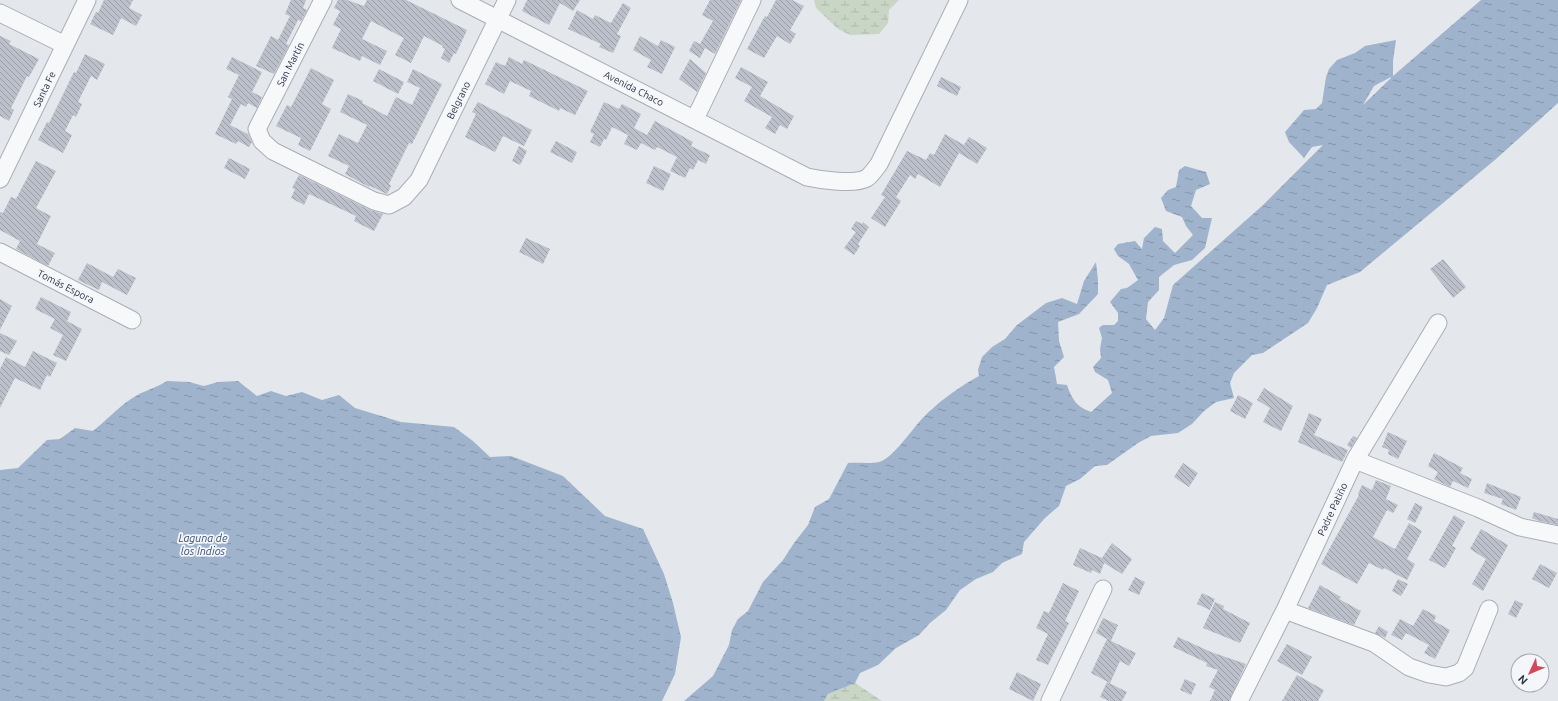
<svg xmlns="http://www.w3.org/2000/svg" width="1558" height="701" font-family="Ubuntu,sans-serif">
	<defs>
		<pattern id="wetland-marsh" width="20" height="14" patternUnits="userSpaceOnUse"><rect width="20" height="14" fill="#c9d6c5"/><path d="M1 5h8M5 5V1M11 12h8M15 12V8" fill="none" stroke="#adb8ab"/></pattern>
		<pattern id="water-ripples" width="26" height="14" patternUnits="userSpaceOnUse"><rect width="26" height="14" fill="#9fb4cc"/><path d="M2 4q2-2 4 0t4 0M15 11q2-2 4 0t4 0" fill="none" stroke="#8293a7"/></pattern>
		<pattern id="building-back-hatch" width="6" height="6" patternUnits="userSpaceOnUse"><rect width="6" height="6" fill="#bbc0ca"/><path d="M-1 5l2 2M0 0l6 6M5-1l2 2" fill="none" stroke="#989da6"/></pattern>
	</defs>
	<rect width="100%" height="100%" fill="#e4e7ec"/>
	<path fill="url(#wetland-marsh)" d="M814,0h85l-10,10 -1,13 -9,11 -29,1 -12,-6 -22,-21z
		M855,683l27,18h-58l4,-7z"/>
	<path fill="url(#water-ripples)" fill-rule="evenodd" d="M1481,0h77v103l-62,56 -136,113 -33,13 -10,23 -9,15 -45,30 -11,2 -18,18 -4,10 4,15 -18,4 -12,9 -12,13 -14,9 -27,3 -13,7 -31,22 -12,1 -15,13 -14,7 -7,20 -14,12 -21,24 -2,12 -20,9 -9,9 -17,7 -16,11 -14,20 -16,13 -11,12 -23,13 -18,17 -18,8 -5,10 -27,11 -4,7h-140l29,-25 16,-31 3,-15 6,-11 10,-8 15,-29 20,-22 11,-17 14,-18 7,-18 14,-8 19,-36c9,-1 21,1 31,-1 13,-3 32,-31 41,-41 14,-16 40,-35 59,-45l-1,-6 4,-13 10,-10 13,-8 12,-14 29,-22 16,-5 15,6 7,-23 12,-19 2,18v14l-19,20 -21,8 1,19 5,16 -10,10 3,17 10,1c5,15 10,22 24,27l21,-19 -4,-13 -13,-8 -2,-5 8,-9 -1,-9 2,-11 -3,-10 4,-3h11l4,-4v-8l-8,-11 11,-13 6,-1 11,-8 -9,-16 -11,-8 -4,-7 4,-5 17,-3 7,8 2,-11 11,-11 7,2 1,12 12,12 18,-18 -7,-9 -4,-9 -16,-6 -5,-13 7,-8 8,-3 3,-17 6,-4 21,6 4,12 -14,6 -5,16 11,12h10l-7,30 -13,12 -18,5 -15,12v13l-11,12 -2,17 9,11 9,-12 9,-33 90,-80 60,-60 -11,2 -8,11 -15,-16 -4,-10 19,-22 12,-1 6,-6 4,-26 3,-8 8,-9 18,-7 10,-7 31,-6 -3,21v15zM1391,77v1l-28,27 11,-19z
		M167,381l22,1 15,4 14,-4 20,-1 19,15 14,-5 15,5 16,-4 20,8 17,-5 16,13 46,14 53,5 19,14 17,16 21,-1 52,20 42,40 38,13 21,45 9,29 8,34 -6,37 -13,27h-662v-231l18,-2 29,-28 13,-1 15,-11 18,3c13,-10 24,-23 38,-32 11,-8 25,-11 36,-18z"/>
	<path fill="url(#building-back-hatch)" d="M104,0h29l-4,8 13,7 -6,11 -15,-8 -8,17 -23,-11 6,-12 2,1z
		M291,0h15l-3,8 4,2 -6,11 -3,-1 -12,24 3,1 -15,29 -18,-8 15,-30 7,4 12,-24 -5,-2z
		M338,0h9l17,6 3,-6h39l61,30 -11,24 -2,-1 -5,10 -8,-5 4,-9 -3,-2 1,-1 -19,-10 -13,27 -16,-8 9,-17 -33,-17 -9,18 25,12 -7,14 -18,-9 -2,5 -28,-13 9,-19 -8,-4 7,-14 -6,-3z
		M527,0h53l-7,11 -13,-8 -11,22 -27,-14z
		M710,0h31l-26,54 -10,-6 -5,10 -11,-7 5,-10 6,3 13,-23 -11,-6z
		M776,0h16l12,6 -14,24 6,4 -6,10 -13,-8 -13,22 -17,-9 18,-33 2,1z
		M623,3l8,5 -14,26 4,2 -8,17 -14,-6 2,-3 -33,-15 9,-19 16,9 2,-4 16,8z
		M0,36l11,5 -2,3 30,15 -10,18 -2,-1 -16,32 3,2 -5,11 -9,-5z
		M640,36l18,10 3,-6 14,7 -13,27 -15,-7 4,-7 -18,-10z
		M85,54l20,10 -8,16 -6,-4 -13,26 4,2 -6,13 -3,-2 -8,16 7,4 -9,18 -25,-13 9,-18 2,1 25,-51 2,1z
		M232,57l30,15 -10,20 10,5 -5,11 -9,-5 -2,4 -5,-3 -11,21 18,9 4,8 -3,5 -11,-6 -2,3 -21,-10 17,-35 -4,-2 11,-22 -13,-6z
		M509,57l13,7 2,-4 64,31 -13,24 -15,-7 -1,3 -30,-15 2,-5 -21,-10 -6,13 -19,-10 11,-22 9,4z
		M690,59l16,14 -9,19 -18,-13z
		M741,67l27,15 -8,14 34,20 -7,13 -7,-4 -5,9 -10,-6 7,-11 -28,-16 8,-14 -17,-9z
		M311,68l23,12 -12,24 9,5 -21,42 -12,-6 3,-7 -25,-12 11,-21 4,2z
		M379,69l25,13 -6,12 -25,-13z
		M413,69l29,15 -30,60 -3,-1 -20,41 2,2 -4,8 -17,-8 -1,1 -24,-13 4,-8 -21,-10 11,-22 19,9 9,-18 -27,-13 8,-18 15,7 -1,2 25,13 9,-19 16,8 8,-17 -13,-6z
		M941,77l20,10 -4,9 -20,-10z
		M478,102l54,28 -8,16 -21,-10 -8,16 -30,-15 11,-23 -4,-2z
		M604,102l15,7 3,-5 19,10 -7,14 13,7 8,-14 38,21 -2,4 19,9 -4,9 -8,-4 -5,10 -3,-2 -5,10 -15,-7 7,-14 -20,-10 -2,3 -14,-7 -4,7 -13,-6 4,-9 -16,-8 -6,13 -2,-1 -4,8 -10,-5 4,-8 -4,-2z
		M945,134l19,11 5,-8 18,11 -10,16 -18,-11 -19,34 -22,-13 -3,5 -5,-4 -14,22 5,4 -16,26 -14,-9 14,-21 -4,-2 26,-44 19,9 4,-7 4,2z
		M556,141l21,11 -5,11 -22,-11z
		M519,146l8,5 -7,14 -8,-4z
		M229,158l21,11 -5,10 -21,-11z
		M36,161l20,10 -20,37 15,8 -14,28 18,9 -7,13 -32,-17 4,-8 -20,-11v-18l3,1 8,-16 5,2z
		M654,166l17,8 -8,17 -17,-8z
		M299,175l71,35 13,4 -9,17 -20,-10 2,-5 -47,-22 -5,11 -13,-7 4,-9 -3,-1z
		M856,221l6,3 1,-2 6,5 -11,17 2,2 -6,9 -10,-7 12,-16 -5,-3z
		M526,238l24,11 -7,15 -24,-12z
		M1443,259l23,28 -13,11 -23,-29z
		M87,263l26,14 5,-8 18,9 -9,17 -25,-13 -3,8 -21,-10z
		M41,297l30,15 -4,9 15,8 -16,32 -13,-6 10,-20 -13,-7 5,-9 -20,-10z
		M0,299l12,7 -12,24z
		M0,333l17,8 -8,14 -9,-4z
		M33,351l24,12 -7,14 -3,-2 -7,15 -25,-12 -15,30v-39l6,-12 19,10z
		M1264,388l29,18 -12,25 -18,-9 7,-14 -13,-8z
		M1238,395l15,8 -8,16 -15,-8z
		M1309,413l13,6 -8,16 34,15 -6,12 -44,-20z
		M1388,432l19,9 -9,18 -10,-5 1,-4 -7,-3z
		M1353,436l4,2 -6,10 -4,-3z
		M1434,453l29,15 -3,5 12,6 -4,9 -15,-7 -3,6 -16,-8 4,-7 -10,-6z
		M1183,463l15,10 -9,14 -15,-10z
		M1376,480l15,6 -5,13 12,6 -5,8 -6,-3 -14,27 22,12 14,-26 13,8 -15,28 8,5 -8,16 -23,-12 -1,2 -14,-7 -12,21 -36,-20 38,-69 -1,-1 4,-9 10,5z
		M1487,483l34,14 -5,13 -15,-6 2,-5 -19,-6z
		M1415,503l8,4 -8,16 -8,-4z
		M1534,512l24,7v6l-19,-4 -7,-3z
		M1454,515l11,7 -13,24 4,2 -11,20 -16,-8z
		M1481,529l27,16 -25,46 -11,-7 14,-25 -16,-10z
		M1112,543l20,16 -10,15 -18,-11 -4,11 -8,-4 -1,3 -18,-8 7,-17 22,10z
		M1540,564l17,9 -8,15 -17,-9z
		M1135,577l10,5 -6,13 -11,-5z
		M1398,579l10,5 -7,12 -9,-5z
		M1063,583l16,8 -14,30 4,2 -21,42 -12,-5 12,-26 -12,-6 8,-17 5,2z
		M1320,585l21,12 -2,2 22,12 -7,14 -46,-17z
		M1202,593l13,6 -5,11 -13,-6z
		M1515,600l8,4 -7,14 -8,-4z
		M1215,602l9,4 -1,3 27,14 -10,20 -37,-15z
		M1423,609l13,7 -2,5 16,9 -15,29 -11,-6 5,-8 -23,-12 -4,7 -11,-5 9,-16 13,7z
		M1103,618l15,7 -7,16 -15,-8z
		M1379,626l9,6 -3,6 -10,-5z
		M1178,637l33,15 35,12 -17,37h-19l5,-11 -6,-3 9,-17 -12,-4 1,-3 -34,-16z
		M1107,639l29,14 -7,13 -9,-5 -10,22 -19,-10z
		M1287,644l25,13 -10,18 -25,-14z
		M1017,672l24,12 -8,17 -24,-12z
		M1297,675l27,15 -6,11h-36z
		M1185,679l11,5 -5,11 -11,-5z
		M1107,682l20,10 -5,9h-13l-9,-4z"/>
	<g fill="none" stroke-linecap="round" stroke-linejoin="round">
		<defs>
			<path id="minor" d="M323,0l-66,129 5,12 11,10 101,50 15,4 15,-8 15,-17 88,-180
				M460,0l347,177c13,3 48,8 60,1 4,-3 9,-10 12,-14l80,-164
				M0,13l65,32
				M695,119l57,-119
				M0,179l87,-179
				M0,252l132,68
				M1355,460l123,48 42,19 38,8
				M1285,610l89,33 35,24 20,7 17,3 13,-4 6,-5 24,-59
				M1050,701l53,-112
				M1239,701l46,-91 70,-150 83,-137"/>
		</defs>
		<use href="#minor" stroke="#a9aeb7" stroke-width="19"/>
		<use href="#minor" stroke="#f7f8fa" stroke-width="17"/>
	</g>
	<g text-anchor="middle" stroke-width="3.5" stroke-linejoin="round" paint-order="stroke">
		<g font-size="10" fill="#2b3445" stroke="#f4f6f9">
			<text transform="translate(290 64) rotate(-63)" y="4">San Martín</text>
			<text transform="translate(634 88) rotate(27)" y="4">Avenida Chaco</text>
			<text transform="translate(44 89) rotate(-64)" y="4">Santa Fe</text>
			<text transform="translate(458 100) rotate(-64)" y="4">Belgrano</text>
			<text transform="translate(66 286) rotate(27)" y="4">Tomás Espora</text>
			<text transform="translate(1332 509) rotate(-65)" y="4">Padre Patiño</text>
		</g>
		<g font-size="11" font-style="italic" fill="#34527a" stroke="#f4f6f9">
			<text x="203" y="542">Laguna de<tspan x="203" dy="13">los Indios</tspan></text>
		</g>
	</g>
	<g transform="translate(1530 673) rotate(226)"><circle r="19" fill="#f4f6f9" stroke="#a4a8b1"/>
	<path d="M0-3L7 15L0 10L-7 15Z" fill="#d1495b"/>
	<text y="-6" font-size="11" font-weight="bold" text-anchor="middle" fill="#2b3445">N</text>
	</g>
</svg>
